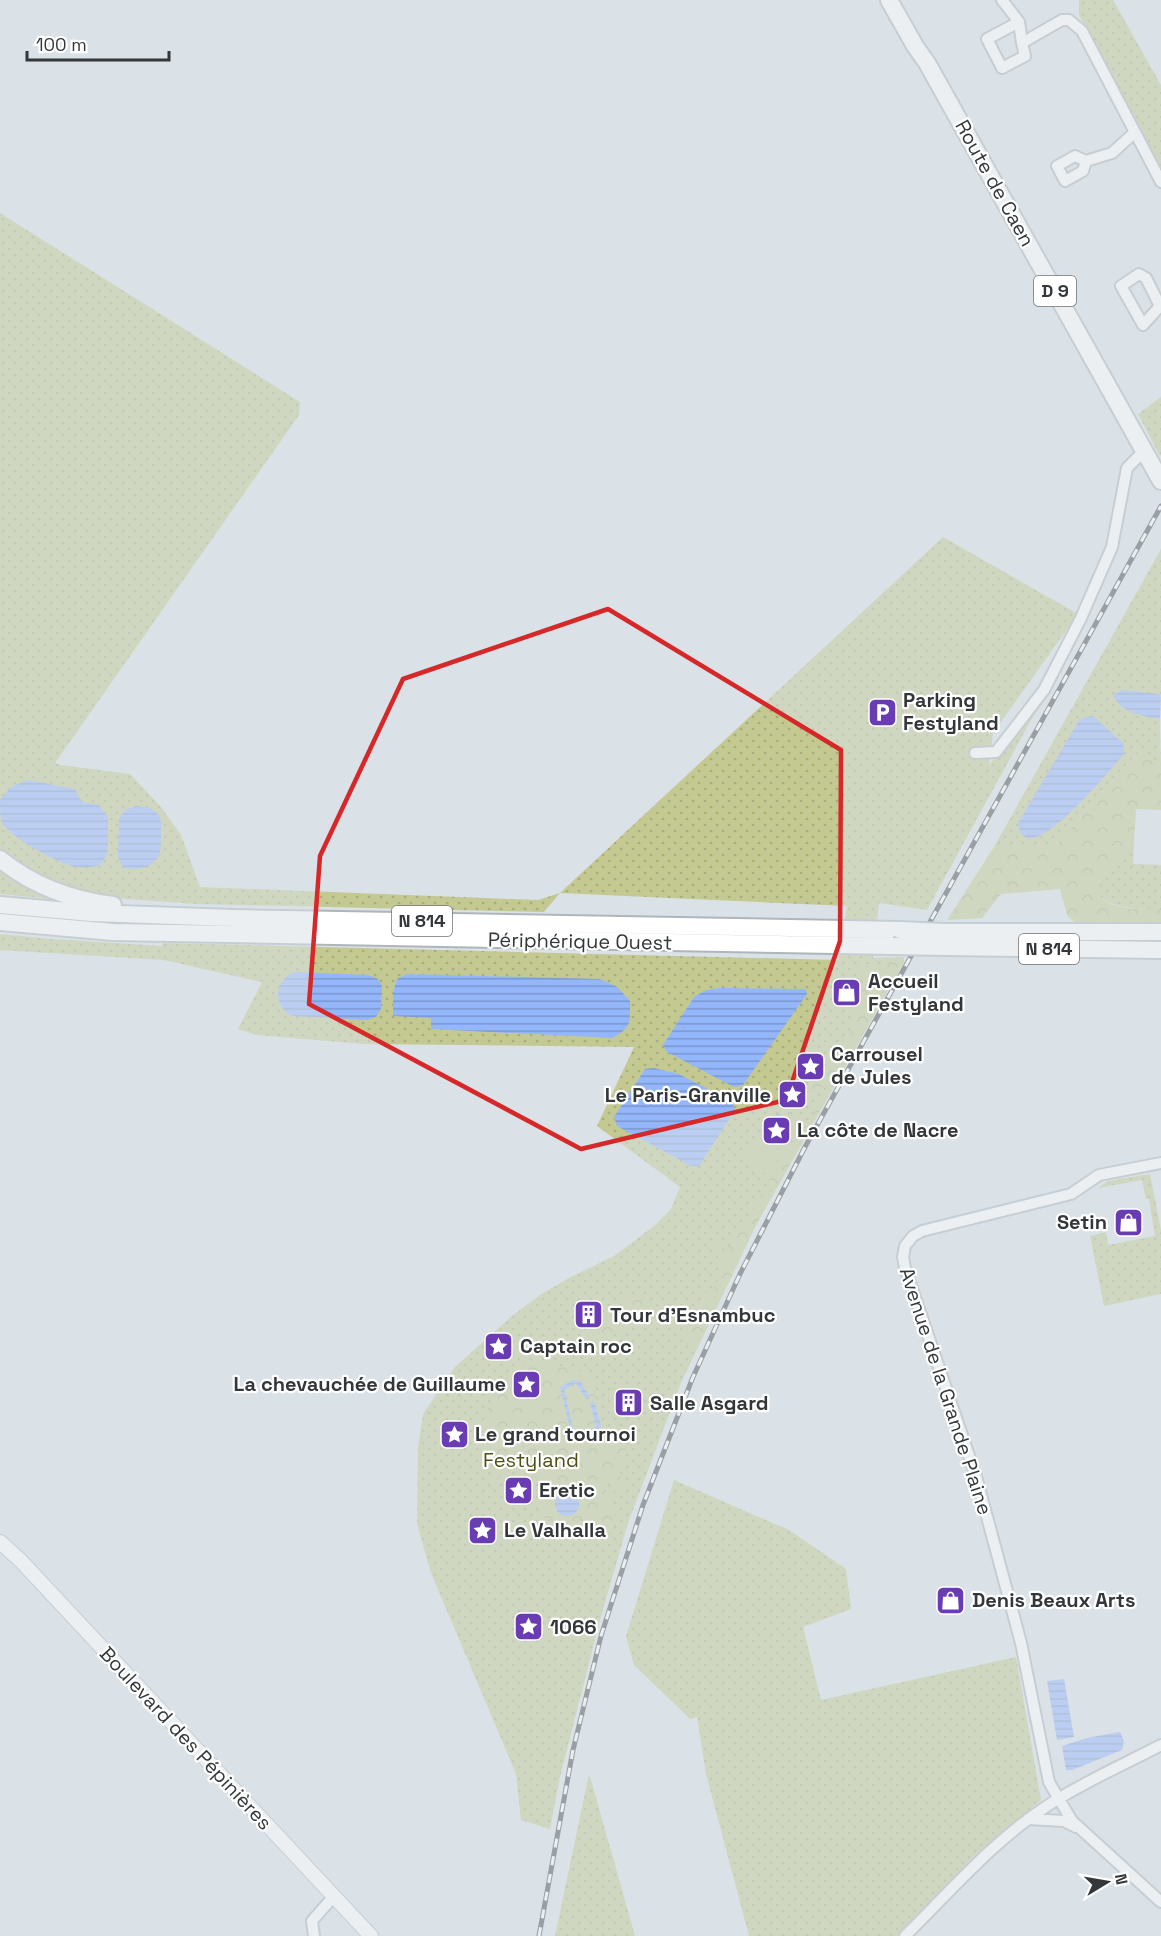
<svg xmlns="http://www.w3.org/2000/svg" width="1161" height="1936" font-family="'Space Grotesk',sans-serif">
	<defs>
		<pattern id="grass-dots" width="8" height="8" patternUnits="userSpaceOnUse" patternTransform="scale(1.5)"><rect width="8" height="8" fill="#c3c991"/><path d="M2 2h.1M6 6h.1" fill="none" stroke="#a8ad7e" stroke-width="1.8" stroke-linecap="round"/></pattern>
		<pattern id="forest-crowns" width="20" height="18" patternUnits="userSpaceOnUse" patternTransform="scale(1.5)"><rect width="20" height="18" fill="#c3c991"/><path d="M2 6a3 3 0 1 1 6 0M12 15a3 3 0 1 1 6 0" fill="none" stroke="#a8ad7e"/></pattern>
		<pattern id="water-rules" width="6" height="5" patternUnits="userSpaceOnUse" patternTransform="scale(1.5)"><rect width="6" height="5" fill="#94b7fc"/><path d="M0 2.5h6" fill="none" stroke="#7a96cd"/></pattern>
	</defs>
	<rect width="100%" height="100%" fill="#dae1e7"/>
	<path fill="url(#grass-dots)" d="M1079,0h34l48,85v87l-82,-157z
		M0,213l300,189 -1,13 -244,348 6,2 69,9 31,33 20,28 19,52 338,13 22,-7 383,-356 135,77 -85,119 -4,32 58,-69 -17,26 -103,188 -48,-7 -6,55 31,-1v5l-149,265 -74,156 -53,140 -28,97 -40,157 -10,52 -29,-9 -5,-46 -85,-201 -14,-49 1,-77 5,-33 32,-47 57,-51 28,-21 29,-17 45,-22 40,-30 17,-17 9,-22 -83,-61 37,-79 -270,-3 -107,-9 -19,-6 24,-47 -98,-22 -164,-10v-16l52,5 110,7 1,-3 675,17 9,-54 -287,-13 -16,19 -348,-8 -82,-6 -33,-7 -23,-8 -6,3 -52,-32z
		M1161,397v58l-1,1 -22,-42z
		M1161,549v148l-2,-3 2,71 -22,-14 -85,96h-60z
		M1134,842l-1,22 28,1v44c-22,0 -46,1 -63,-14v-13z
		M0,863l53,32 -1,4 -52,-5z
		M1150,1174l11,56v64l-57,12 -14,-70 16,-4 2,13 47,-9 -6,-37h-3l-4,-19 -44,8 10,-7z
		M674,1480l115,50 57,39 5,40 -48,18 18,73 195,-43 25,143 -64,53 -80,83h-148l-43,-162 -9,-57 -7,2 -56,-54 -8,-29z
		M589,1774l6,20 40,142h-80z"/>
	<path fill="url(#forest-crowns)" fill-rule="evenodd" d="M1140,750l21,15v45l-25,-1 -2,33 -36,40v13c16,16 41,14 63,14v13h-87l-7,-7 -7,-26 -59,5 -19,24 -35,2 47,-73h60z
		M904,962l-149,265 -58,122 -4,2 -4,-2 -8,-19 2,-6 13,-6 7,-9v-15c5,-4 8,-3 12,-8 8,-12 7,-31 -4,-40l3,-4 13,8 43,-69 -8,-6 11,-5 2,2 5,-9 -2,-2 2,-9 7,-5 4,-27 -3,-4 13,-23 3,1 5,-8 1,-9 20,-8 4,-4 21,-46 -5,-5 7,-16v-8h7l4,-4 -5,-11 -8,-8zM830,1081l-29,53 -5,-2 2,-11 -2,-5c5,-12 22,-28 34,-35z
		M639,1293l4,2v4l5,3c3,15 -8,17 -19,20l-1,4 -24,14 -5,7 -8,2v10c-10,5 -23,2 -32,-4l-1,-4 15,-9 44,-37 10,5 1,-2 -2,-9 4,-4z
		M539,1359c8,2 14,4 22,7 17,5 24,2 34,21 3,5 5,32 8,41l20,5c7,13 -1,29 -5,42l8,5 -3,13 -6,1 -10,-16 -6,6c3,4 7,8 10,13 7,13 6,34 -8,41l-20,-8 -32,-5 -1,-4 -10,-6c-2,-11 4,-14 4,-23 0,-18 -31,-25 -43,-16 -3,2 -4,6 -6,8 -5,-14 -11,-30 -12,-45 -2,-24 11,-53 31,-67 8,-5 15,-12 25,-13z"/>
	<path fill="#c3c991" d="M759,1137l5,3 3,7h8l5,5 -1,6 -8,13 -7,2 -21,-11c0,-12 4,-21 16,-25z"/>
	<path fill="url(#water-rules)" d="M1122,690l37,4 2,3 -1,22c-18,-3 -39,-6 -47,-24z
		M1093,716l30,27 1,11c-11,12 -100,124 -106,69l62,-104z
		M28,780l47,9 7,13 17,3 9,12v36l-8,12c-8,2 -15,3 -24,2 -17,-3 -70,-31 -75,-47 -1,-6 -1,-14 -1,-20l11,-13z
		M136,806c8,1 17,1 22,8 4,5 3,13 3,19 0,6 0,13 -1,19 -4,16 -23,19 -36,16l-6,-10 1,-40 6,-8z
		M295,972l73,3 10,4 4,7 -1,23 -5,8 -9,3 -74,-4c-3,-2 -7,-3 -9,-6 -12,-12 -4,-34 11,-38z
		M407,974l193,5 17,8 13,14c0,21 2,27 -18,37l-181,-9v-11l-38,-2v-24l4,-13z
		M719,988l86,1 2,5 -64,91 -9,2 -67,-35 -4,-7 31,-48 12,-7z
		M654,1068l25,6 53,28 3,8 -36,56h-8l-74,-40 -3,-9 31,-48z
		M777,1113l9,5 1,7 -11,18 -12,-7z
		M574,1380l6,1 10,16 -4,2 -10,-16 -12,7 10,43 9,3 13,-10 -6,-23 3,-2 3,6 5,20 -18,13 -11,-3 -12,-50z
		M555 1504a12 12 0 1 1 24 0a12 12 0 1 1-24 0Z
		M1064,1679l10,58 -17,3 -10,-59z
		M1120,1732l4,9 -2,9 -50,20h-6l-4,-24 25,-8z"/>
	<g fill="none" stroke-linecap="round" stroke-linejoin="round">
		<defs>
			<path id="minor" d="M1002,0l17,22 3,21 40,-23h7l13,11 79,151
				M1019,22l-32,17 15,29 23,-12 -3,-13
				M1086,161l-11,-5 -18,10 8,15 18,-10 3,-10 26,-8 23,-21
				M1139,274l7,4 14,28 -17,19 -22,-39z
				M975,753l21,-1 48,-62 37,-72 31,-71 15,-79 17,-17
				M1161,1163l-62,12 -28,19 -149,37 -9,5 -8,10 -2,11 2,11 71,208 45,167 28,139 23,39 89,81
				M1028,1819l36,2 12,6
				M314,1936l-2,-15 22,-25
				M905,1936c46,-45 88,-95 142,-130 36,-24 76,-41 114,-61"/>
			<path id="secondary" d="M0,1542l21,19 350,375"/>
			<path id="primary" d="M889,0l26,46 12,17 234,418"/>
			<path id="trunk" d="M0,859c32,26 72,41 113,46
				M0,905l92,8 141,5 667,12
				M0,922l113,10 780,14
				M945,932h216
				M945,947l216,3"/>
		</defs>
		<use href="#minor" stroke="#afb6bb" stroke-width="14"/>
		<use href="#secondary" stroke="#afb6bb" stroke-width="16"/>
		<use href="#primary" stroke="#afb6bb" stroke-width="20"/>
		<use href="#trunk" stroke="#afb6bb" stroke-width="20"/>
		<use href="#minor" stroke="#fff" stroke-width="10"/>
		<use href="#secondary" stroke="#fff" stroke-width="14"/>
		<use href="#primary" stroke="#fff" stroke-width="16"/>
		<use href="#trunk" stroke="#fff" stroke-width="16"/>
		<defs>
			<path id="rail" d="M539,1936l34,-186 28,-114 42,-131 50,-128 47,-103 65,-127 356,-641"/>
		</defs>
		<use href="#rail" stroke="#4b4f51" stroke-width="5"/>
		<use href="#rail" stroke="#fff" stroke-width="3" stroke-dasharray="9" stroke-linecap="butt"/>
		<defs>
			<path id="trunk-bridge" d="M900,930l45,2
				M893,946l52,1"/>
		</defs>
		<use href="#trunk-bridge" stroke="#afb6bb" stroke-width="20" stroke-linecap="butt"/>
		<use href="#trunk-bridge" stroke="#fff" stroke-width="16"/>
	</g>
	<path d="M0 0H1161V1936H0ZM608,609l233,141 -1,191 -54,159 -205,49 -272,-145 11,-148 83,-177z" fill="#dae1e7" fill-opacity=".55" fill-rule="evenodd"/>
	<path fill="none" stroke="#d62828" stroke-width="4.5" stroke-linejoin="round" d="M608,609l233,141 -1,191 -54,159 -205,49 -272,-145 11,-148 83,-177z"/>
	<defs>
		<symbol id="parking-square" viewBox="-11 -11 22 22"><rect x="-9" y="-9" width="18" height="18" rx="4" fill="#693cb4" stroke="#fff"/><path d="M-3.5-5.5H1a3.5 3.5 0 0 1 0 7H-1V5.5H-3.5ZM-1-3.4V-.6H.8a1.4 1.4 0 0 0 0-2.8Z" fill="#fff"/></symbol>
		<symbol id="shop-square" viewBox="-11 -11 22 22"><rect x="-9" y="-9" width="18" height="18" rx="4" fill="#693cb4" stroke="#fff"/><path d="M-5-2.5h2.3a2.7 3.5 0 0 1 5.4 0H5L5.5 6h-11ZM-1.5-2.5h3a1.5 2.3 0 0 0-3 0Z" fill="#fff"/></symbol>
		<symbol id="sight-square" viewBox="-11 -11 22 22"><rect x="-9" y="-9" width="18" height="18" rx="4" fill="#693cb4" stroke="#fff"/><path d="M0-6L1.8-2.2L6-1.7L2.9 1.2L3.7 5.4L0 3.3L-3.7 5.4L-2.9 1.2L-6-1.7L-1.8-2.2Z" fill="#fff"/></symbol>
		<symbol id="building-square" viewBox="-11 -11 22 22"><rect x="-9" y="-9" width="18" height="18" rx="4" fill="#693cb4" stroke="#fff"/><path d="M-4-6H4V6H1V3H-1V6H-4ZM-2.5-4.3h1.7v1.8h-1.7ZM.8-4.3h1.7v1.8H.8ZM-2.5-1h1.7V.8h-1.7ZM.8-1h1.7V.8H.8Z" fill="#fff"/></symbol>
	</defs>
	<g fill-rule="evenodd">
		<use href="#parking-square" x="866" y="696" width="33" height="33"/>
		<use href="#shop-square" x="830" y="976" width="33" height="33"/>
		<use href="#sight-square" x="794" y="1050" width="33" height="33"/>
		<use href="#sight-square" x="776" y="1078" width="33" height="33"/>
		<use href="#sight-square" x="760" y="1114" width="33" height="33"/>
		<use href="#shop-square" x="1112" y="1206" width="33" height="33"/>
		<use href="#building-square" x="572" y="1298" width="33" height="33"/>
		<use href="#sight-square" x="482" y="1330" width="33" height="33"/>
		<use href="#sight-square" x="510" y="1368" width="33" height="33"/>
		<use href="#building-square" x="612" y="1386" width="33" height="33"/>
		<use href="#sight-square" x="438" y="1418" width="33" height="33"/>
		<use href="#sight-square" x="502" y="1474" width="33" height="33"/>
		<use href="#sight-square" x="466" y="1514" width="33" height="33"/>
		<use href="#shop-square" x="934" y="1584" width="33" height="33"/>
		<use href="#sight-square" x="512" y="1610" width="33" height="33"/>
	</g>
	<g text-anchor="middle" stroke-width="4.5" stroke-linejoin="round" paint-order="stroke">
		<g fill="#fff" stroke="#717374" stroke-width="1.5">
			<rect x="1034" y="276" width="42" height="30" rx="4.5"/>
			<rect x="392" y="906" width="60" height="30" rx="4.5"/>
			<rect x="1019" y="934" width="60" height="30" rx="4.5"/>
		</g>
		<g font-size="18" font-weight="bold" fill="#343739">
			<text x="1055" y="297">D 9</text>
			<text x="422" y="927">N 814</text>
			<text x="1049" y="955">N 814</text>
		</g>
		<g font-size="20" fill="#343739" stroke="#fff">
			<text transform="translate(995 183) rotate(61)" y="7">Route de Caen</text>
			<text transform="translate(580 941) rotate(1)" y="7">Périphérique Ouest</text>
			<text transform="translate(946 1391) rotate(72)" y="7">Avenue de la Grande Plaine</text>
			<text transform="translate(186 1738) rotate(47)" y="7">Boulevard des Pépinières</text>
		</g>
		<g font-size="20" font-weight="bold" fill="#343739" stroke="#fff" text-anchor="start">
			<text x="903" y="707">Parking<tspan x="903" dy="23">Festyland</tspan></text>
			<text x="868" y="988">Accueil<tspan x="868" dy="23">Festyland</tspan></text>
			<text x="831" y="1061">Carrousel<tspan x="831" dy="23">de Jules</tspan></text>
			<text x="771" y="1102" text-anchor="end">Le Paris-Granville</text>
			<text x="797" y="1137">La côte de Nacre</text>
			<text x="1107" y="1229" text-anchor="end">Setin</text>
			<text x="610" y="1322">Tour d'Esnambuc</text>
			<text x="520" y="1353">Captain roc</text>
			<text x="506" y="1391" text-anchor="end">La chevauchée de Guillaume</text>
			<text x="650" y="1410">Salle Asgard</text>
			<text x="475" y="1441">Le grand tournoi</text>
			<text x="539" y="1497">Eretic</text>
			<text x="504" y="1537">Le Valhalla</text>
			<text x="972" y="1607">Denis Beaux Arts</text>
			<text x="550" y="1634">1066</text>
		</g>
		<g font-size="20" fill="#4c5013" stroke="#fff">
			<text x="531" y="1467">Festyland</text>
		</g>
	</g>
	<g transform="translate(1107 1882) rotate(79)" stroke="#ffffff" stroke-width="4.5" paint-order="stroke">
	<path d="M0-4.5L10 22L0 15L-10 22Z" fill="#343739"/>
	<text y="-9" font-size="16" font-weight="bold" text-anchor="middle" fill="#343739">N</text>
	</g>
	<path d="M27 51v9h142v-9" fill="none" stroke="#343739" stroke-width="3"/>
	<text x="36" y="51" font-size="18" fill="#343739" stroke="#ffffff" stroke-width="4.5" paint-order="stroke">100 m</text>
</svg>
